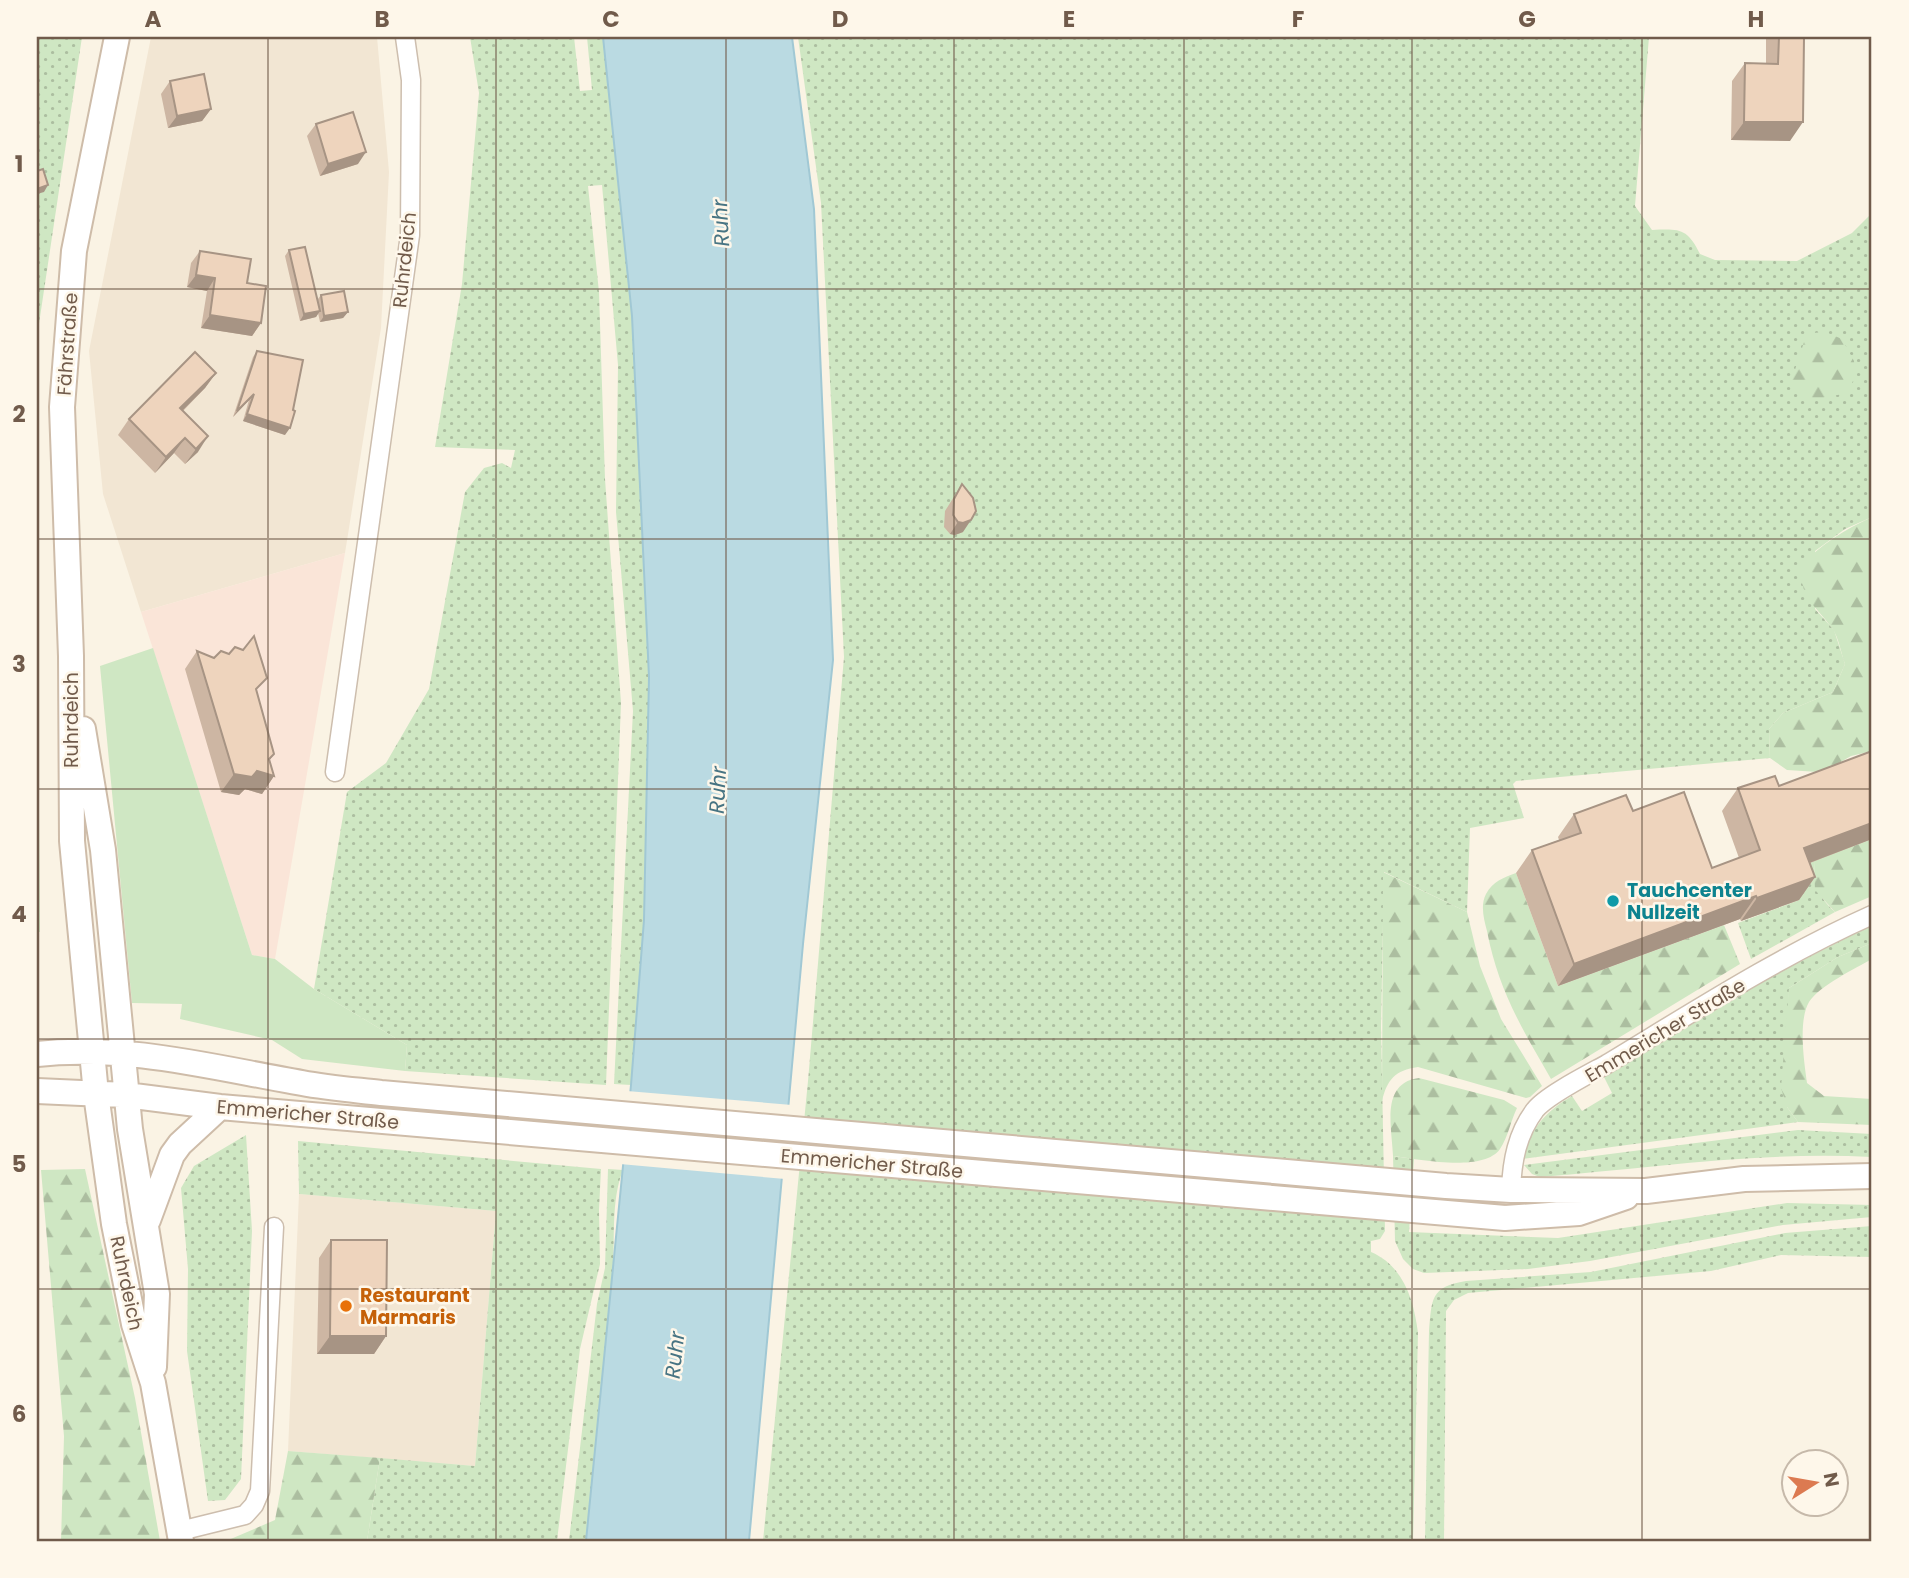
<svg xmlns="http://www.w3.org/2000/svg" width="1909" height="1578" font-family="Poppins,sans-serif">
	<defs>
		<pattern id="grass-dots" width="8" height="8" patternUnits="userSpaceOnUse" patternTransform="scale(1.75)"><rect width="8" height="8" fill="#cfe7c3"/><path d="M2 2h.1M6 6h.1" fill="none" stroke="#acbea0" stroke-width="1.8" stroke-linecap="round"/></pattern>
		<pattern id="forest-firs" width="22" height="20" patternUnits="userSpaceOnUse" patternTransform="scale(1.75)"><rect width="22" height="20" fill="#cfe7c3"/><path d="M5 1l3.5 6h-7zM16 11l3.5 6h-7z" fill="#acbea0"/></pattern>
	</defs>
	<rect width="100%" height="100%" fill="#faf3e4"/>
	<path fill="#f2e6d3" d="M151,37h226l12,135 -8,156 -36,225 -204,59 -38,-118 -14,-143z
		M299,1194l197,17 -21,255 -187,-15z"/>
	<path fill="#fae5d8" d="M345,553l-70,406 -23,-4 -111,-343z"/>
	<path fill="url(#grass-dots)" d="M37,37h45l-45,300z
		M470,37h104l6,54 12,-1 -5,-53h16l29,279 17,361 -5,243 -13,165 -17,-1 19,-373 -17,-199 2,-147 -16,-180 -14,1 11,106 6,187 16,224 -15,382 -201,-14 2,-26 -93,-56 33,-197 39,-29 43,-74 36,-197 19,-24 18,-5 9,5 4,-18 -80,-3 27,-163 17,-191z
		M798,37h851l-14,169 17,24c28,-1 35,-2 48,24l15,6 82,1 55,-28 20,-20v304l-27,12 -30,22v58l19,21 11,34 -12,28 -50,21 -14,16 1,29 -254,23 -3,3 11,34 -54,10 -3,84 -83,-40 -3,155 4,204 -5,8 -9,2v11c33,14 43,49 47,81l-5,208h-650l45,-460 36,-424 -23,-454z
		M1814,861c0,24 4,35 21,51l-84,47 -13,-36 61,-23 -11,-29z
		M1872,925v18l-34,14 -49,31 -2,119 11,15 -276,37c8,-30 24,-48 50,-63l10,15 30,-18 -8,-16 150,-92z
		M1798,1130l74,4v23c-111,-6 -221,11 -332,20l-8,-3 -8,-9z
		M246,1135l6,96 -11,248 -16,21 -17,1 -21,-150 1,-82 -7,-81 13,-22z
		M298,1141l303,28 -2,41 1,54 -20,85 -23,192h-190l13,-83 95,8 21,-255 -197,-17z
		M1393,1156l21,3 -5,73 149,6 229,-35 85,2v12l-89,8 -193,36 -62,8 -104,4 -11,-4 -10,-10 -8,-18z
		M608,1169l15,1c-13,33 -7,71 -11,106 -9,88 -15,177 -26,265h-17l28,-237 8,-36z
		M1872,1226v31l-91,-2 -70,16 -243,22 -14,7 -8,11 -2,230h-19l4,-210c3,-32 1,-44 37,-50l125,-9 194,-39z"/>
	<path fill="url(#forest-firs)" d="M1825,332l17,7 12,22 1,16 -8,16 -29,6 -20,-4 -6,-16 12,-37 9,-9z
		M1872,517v234l-21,5 -19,11 -14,5 -31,-2 -17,-12 -1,-29 14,-16 50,-21 12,-28c-4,-11 -6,-26 -13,-36 -17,-23 -31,-29 -32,-61 21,-23 44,-37 72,-50z
		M37,561l3,371h-3z
		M1872,839v57l-37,16 -20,-22 -1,-29z
		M1383,872l84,40 13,54 21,53 41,67 -12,11 -4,1 -108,-31c-23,3 -31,13 -36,34z
		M1516,873l42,113 166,-61 16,39 -189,115c-29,-50 -53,-90 -64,-148 -3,-11 -7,-26 -1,-37 7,-13 17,-16 30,-21z
		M1872,943v16c-16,9 -53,27 -63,43 -11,19 -5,59 -2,81l17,13 48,3v26l-74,-3 -11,-15 -6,-19 8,-100 49,-31z
		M1419,1078l85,22 13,8c-6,12 -9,29 -17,41 -17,24 -82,10 -107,7 -1,-29 -13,-73 26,-78z
		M85,1169l50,229 25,143h-99l3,-105 -23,-266z
		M288,1451l92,7 -13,83h-141l49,-21z"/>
	<path fill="#cfe7c3" d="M153,648l99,307 23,4 39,30 93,56 -2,26 -103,-12 -30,-19 -92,-21 2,-15 -50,-1 -32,-337z"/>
	<path fill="#badae2" stroke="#a1c8d4" stroke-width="2" d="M603,37h189l22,172 19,451 -30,284 -54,597h-163l45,-456 13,-165 5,-243 -17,-361z"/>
	<path fill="#faf3e4" d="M627,1091l165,14 -7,74 -165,-15z"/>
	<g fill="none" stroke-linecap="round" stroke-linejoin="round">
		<defs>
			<path id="street" d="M335,772l75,-537 1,-155 -6,-43
				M1511,1190c1,-29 6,-56 24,-80 12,-15 54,-36 72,-46 86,-52 173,-108 265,-149
				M180,1531l65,-16 9,-10 6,-14 14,-264"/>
			<path id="secondary" d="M117,37l-43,214 -12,156 9,249 1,185 24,253 18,130 20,100 19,59 28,158
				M83,729l20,121 27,279 27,165 -3,73
				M37,1054c89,-10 178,14 265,29 26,5 53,7 79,10l1065,93 65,4 135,1 98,-12 128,-3
				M37,1091l89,4 94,12 1285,111 74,-5 47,-16
				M148,1220l24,-65 8,-11 40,-37"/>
		</defs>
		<use href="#street" stroke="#cdbeae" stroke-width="21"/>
		<use href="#secondary" stroke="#cebca9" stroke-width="28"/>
		<use href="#street" stroke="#fff" stroke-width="18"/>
		<use href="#secondary" stroke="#fff" stroke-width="24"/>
	</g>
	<path fill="#cdb6a3" d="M1766,37h38l-14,104 -59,-1 1,-59 13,-18h21z
		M170,81l41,28 -9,12 -34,7 -7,-34z
		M316,124l42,40 -38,12 -13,-40z
		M289,250l29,49 3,-4 27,17 -5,6 -23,4 -2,-9 -2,4 -16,4 -15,-65z
		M200,251l47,32 14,40 -9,13 -51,-8 6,-37 -20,-4 4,-24z
		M257,351l28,84 -42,-14 6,-21 -16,17 20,-60z
		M216,373l-11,15 -22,23 15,41 -13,12 -11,-11 -19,20 -37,-38 11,-16z
		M962,484l1,48 -8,3 -5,-1 -6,-7 1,-16z
		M197,651l17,7 43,35 12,67 5,16 -12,18 -17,-5 -6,6 -18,-3 -36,-123z
		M1872,751v88l-62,24 5,14 -16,23 -58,21 -1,-2 -182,67 -42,-113 16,-23 27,-10 -1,-3 16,-23 59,-3 79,57 27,-10 -17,-47 16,-23 41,-2z
		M331,1240l55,96 -12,18h-57l2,-96z"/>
	<path fill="#a79484" d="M211,109l-9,12 -34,7 9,-12z
		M1744,122h59l-13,19 -59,-1z
		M366,152l-8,12 -38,12 8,-12z
		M48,185l-4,7 -7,2v-5z
		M196,275l19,3 -8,13 -20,-4z
		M320,311l-4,6 -16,4 4,-7z
		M348,312l-5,6 -23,4 4,-6z
		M210,315l51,8 -9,13 -51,-8z
		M216,373l-11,15 -36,36 11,-16z
		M254,394l-5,6 -16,17 4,-6z
		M247,414l43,14 -5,7 -42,-14z
		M208,436l-10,16 -13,12 11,-15z
		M185,438l-11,15 -19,20 11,-16z
		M971,520l-8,12 -8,3 -5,-1 8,-12z
		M274,754l-13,18 13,4 -12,18 -17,-5 -6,6 -18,-3 13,-18 35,-15z
		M1872,823v16l-84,32 16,-23z
		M1815,877l-16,23 -58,21 16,-23z
		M1756,896l-16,23 -182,67 16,-22z
		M330,1336h56l-12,18h-57z"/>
	<path fill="#eed4bd" stroke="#a79484" stroke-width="2" d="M1779,37h25l-1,85h-59l1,-59 33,1z
		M204,74l7,35 -34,7 -7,-35z
		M353,112l13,40 -38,12 -12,-40z
		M43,169l5,16 -11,4v-18z
		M305,247l15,64 -16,3 -15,-64z
		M200,251l51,8 -4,24 19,3 -5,37 -51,-8 5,-37 -19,-3z
		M344,291l4,21 -24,4 -3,-21z
		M257,351l46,9 -10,50 2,1 -5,17 -43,-14 7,-20 -17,17z
		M195,352l21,21 -36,35 28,28 -12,13 -11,-11 -19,19 -37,-38z
		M962,484l11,14 3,13 -5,9 -8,3 -5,-1 -5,-7 1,-16z
		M254,636l13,42 -11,11 18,65 -5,5 5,17 -17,-5 -5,6 -18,-3 -37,-123 17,7 7,-7 8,3 6,-7 8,3z
		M1872,751v72l-68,25 11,29 -58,21 -1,-2 -182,68 -42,-114 49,-17 -7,-19 52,-19 7,16 51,-19 28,76 48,-18 -22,-62 37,-12 4,10z
		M331,1240h56l-1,96h-56z"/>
	<path fill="none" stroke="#715b4b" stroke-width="2" stroke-opacity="0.55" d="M268,37v1504M496,37v1504M726,37v1504M954,37v1504M1184,37v1504M1412,37v1504M1642,37v1504M37,289h1835M37,539h1835M37,789h1835M37,1039h1835M37,1289h1835"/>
	<circle fill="#0f9aa8" stroke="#fef7ea" stroke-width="2.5" cx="1613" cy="901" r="7"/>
	<circle fill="#e8710a" stroke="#fef7ea" stroke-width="2.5" cx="346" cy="1306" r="7"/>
	<g text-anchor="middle" stroke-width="5" stroke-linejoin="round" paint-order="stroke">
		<g font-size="19" fill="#715b4b" stroke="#fef7ea">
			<text transform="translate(404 260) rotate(-84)" y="7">Ruhrdeich</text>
			<text transform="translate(67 344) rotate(-86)" y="7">Fährstraße</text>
			<text transform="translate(71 720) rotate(-90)" y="7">Ruhrdeich</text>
			<text transform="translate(1665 1030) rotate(-31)" y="7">Emmericher Straße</text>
			<text transform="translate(308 1114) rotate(5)" y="7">Emmericher Straße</text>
			<text transform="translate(872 1163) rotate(5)" y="7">Emmericher Straße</text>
			<text transform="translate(127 1283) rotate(78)" y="7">Ruhrdeich</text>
		</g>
		<g font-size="19" font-weight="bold" fill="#0d838f" stroke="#fef7ea" text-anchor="start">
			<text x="1627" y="897">Tauchcenter<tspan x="1627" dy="22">Nullzeit</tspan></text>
		</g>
		<g font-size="19" font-weight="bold" fill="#c56008" stroke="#fef7ea" text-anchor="start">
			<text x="360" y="1302">Restaurant<tspan x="360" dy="22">Marmaris</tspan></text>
		</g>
		<g font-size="21" font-style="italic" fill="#477483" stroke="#fef7ea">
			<text transform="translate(721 223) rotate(-93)" y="7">Ruhr</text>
			<text transform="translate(718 790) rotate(-87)" y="7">Ruhr</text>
			<text transform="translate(675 1355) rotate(-84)" y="7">Ruhr</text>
		</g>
	</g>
	<rect width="1909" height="1578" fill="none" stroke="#fef7ea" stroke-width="77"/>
	<g transform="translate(1815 1483) rotate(79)"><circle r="33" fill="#fef7ea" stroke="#c6b9aa" stroke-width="2"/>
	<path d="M0-5L12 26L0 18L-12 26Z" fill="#dc7a51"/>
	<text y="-10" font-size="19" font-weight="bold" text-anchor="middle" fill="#715b4b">N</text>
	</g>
	<rect x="38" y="38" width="1832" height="1502" fill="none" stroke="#715b4b" stroke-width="2.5"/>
	<g font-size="23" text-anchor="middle" font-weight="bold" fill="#715b4b">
		<text x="153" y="27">A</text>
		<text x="382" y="27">B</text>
		<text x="611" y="27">C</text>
		<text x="840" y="27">D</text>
		<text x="1069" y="27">E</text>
		<text x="1298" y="27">F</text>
		<text x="1527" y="27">G</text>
		<text x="1756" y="27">H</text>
		<text x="19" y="172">1</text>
		<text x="19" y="422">2</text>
		<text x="19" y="672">3</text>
		<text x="19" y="922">4</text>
		<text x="19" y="1172">5</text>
		<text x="19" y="1422">6</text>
	</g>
</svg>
